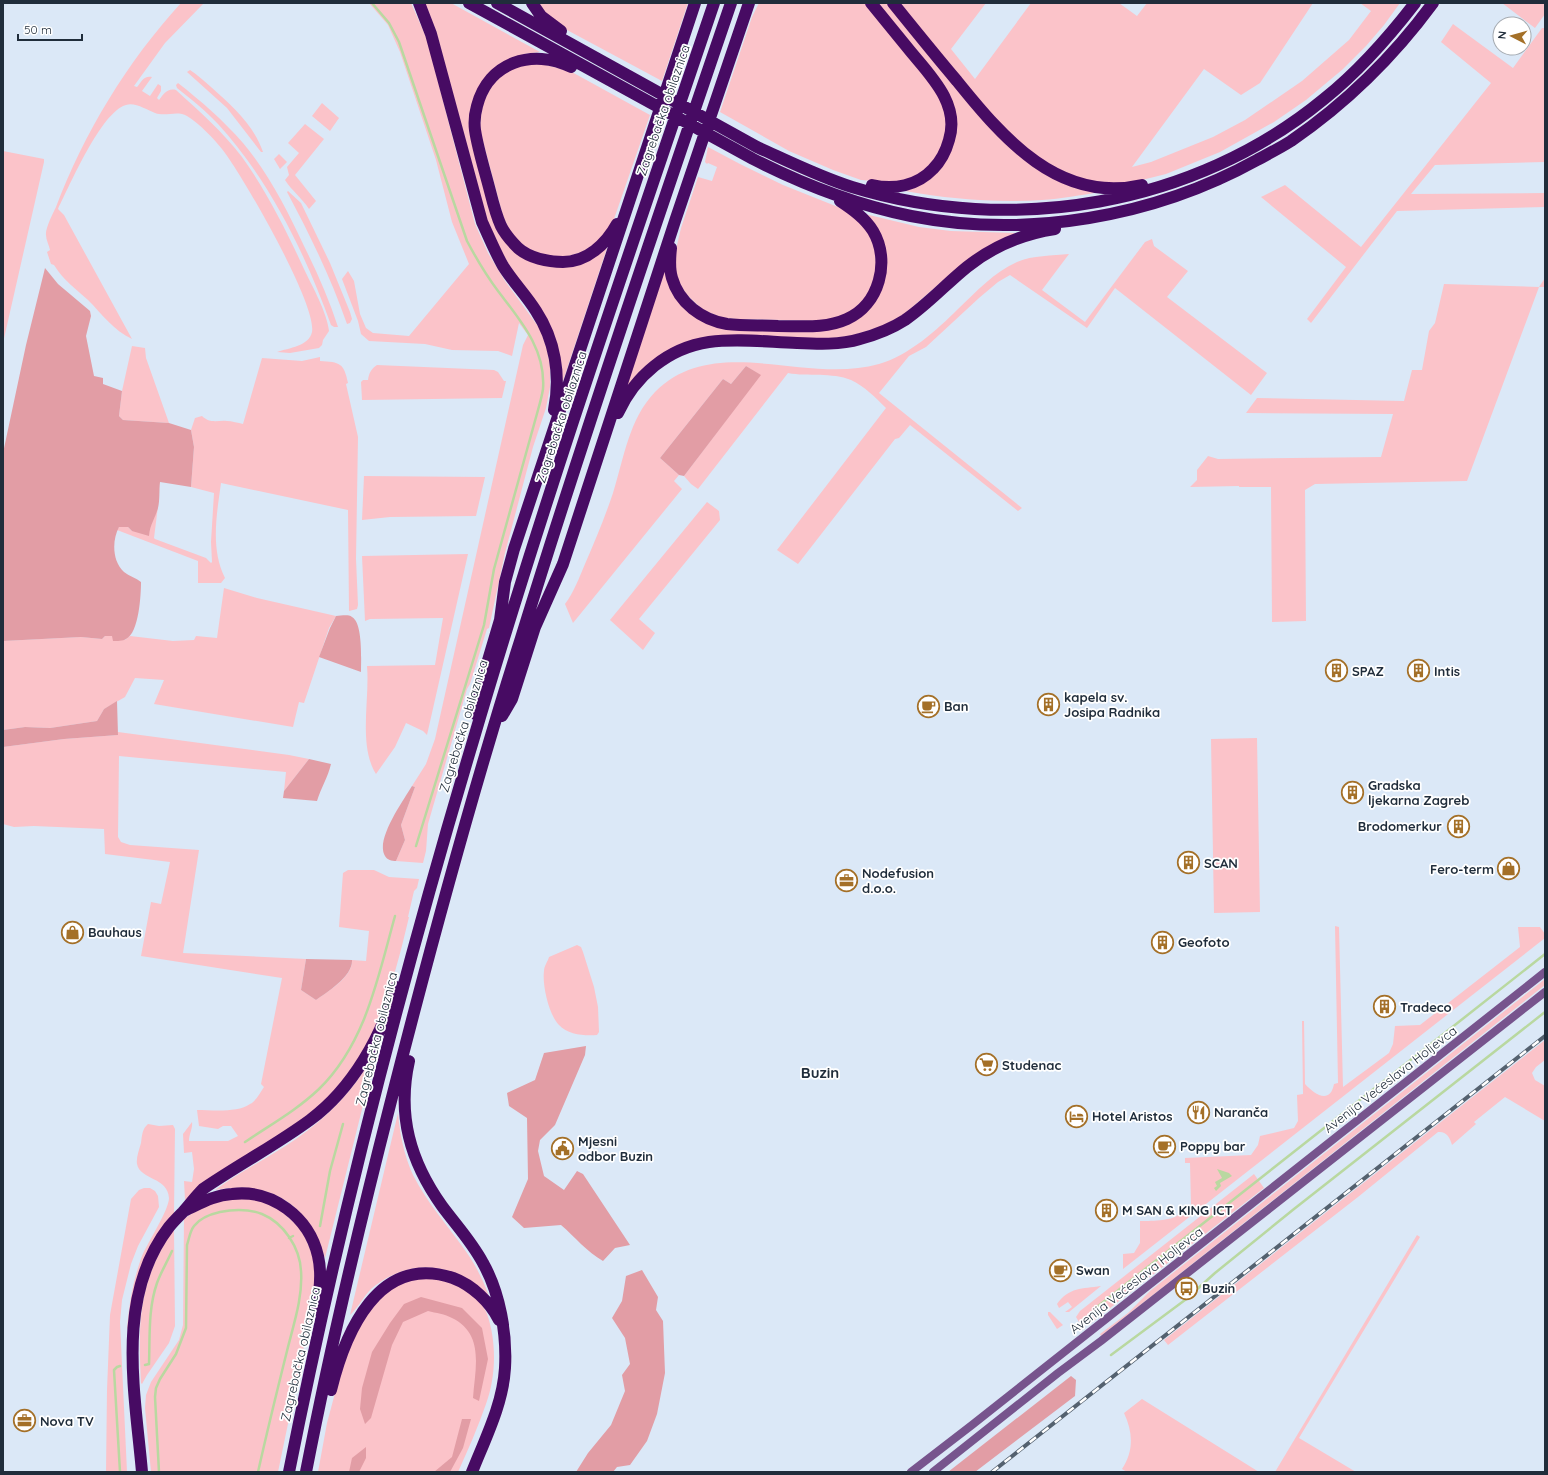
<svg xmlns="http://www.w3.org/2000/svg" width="1548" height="1475" font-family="Quicksand,sans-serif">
	<rect width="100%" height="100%" fill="#dbe8f7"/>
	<path fill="#fbc3c9" d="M181,3h23l-39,40 -31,43 3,1c4,-5 7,-12 15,-10l-10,14 8,5 8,-12 3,2v5l-4,7 2,2c5,-6 8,-12 17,-10 23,21 47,42 66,67 25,35 44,73 62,112 8,17 23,43 25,62l-6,9 -1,5 -3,3 -29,5 -13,-1c12,-4 32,-6 35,-20 5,-28 -70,-158 -90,-183 -9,-11 -22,-25 -35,-33 -10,-6 -21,1 -32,-3 -8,-3 -20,-11 -29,-8 -25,7 -56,80 -68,104l6,6 68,124c-18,-8 -30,-25 -44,-39 -12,-11 -25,-20 -34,-35l-3,-1 -4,-12 3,-2c-1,-5 -4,-10 -4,-15 -1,-6 7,-22 10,-28 28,-74 71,-145 125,-204z
		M369,3h42l16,36 48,185 13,29 17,28 35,48 7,20 3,17v21l-4,21 -13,39 -28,106 -16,75 -2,1 -17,55 -3,5 -39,135 -2,27 -3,12 -27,-2 9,-21 -4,-15 14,-38 -3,-1 14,-22 9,-25 88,-394 5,-10 -9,-12 -7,33 -14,-5 -46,-1 -27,-6 -56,-3 -8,-7 -3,-13 -16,-42 6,-8 6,10 6,33 6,14 7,5 36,3 60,-72 -17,-42 -16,-62 -36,-108 -12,-27z
		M425,3h26l89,49 -16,2 -50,45 18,115 46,49 69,-15 -45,136v-17l-46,-91 -25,-41 -55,-204z
		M536,3h152l-26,78 -95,-51 -17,-12z
		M759,3h107l67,82 12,25 2,22 -8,23 -17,18 -24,10 -37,-3 -28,-10 -44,-19 -69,-39 32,-95z
		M877,3h10l112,134 101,55c-19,3 -39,7 -58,8 -46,3 -92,-1 -137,-9l17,-7 34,-59z
		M898,3h88l-35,46 24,30 56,-76h88l18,13 10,-13h166l-53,80 -19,12 -37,-26 -72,98 19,-5 62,-25 32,-17 57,-39 47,-41 22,-29 -11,-8h40l-16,22 -18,21 -23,23 -37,31 -32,22 -54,30 -54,22 -36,9h-33l-15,-3 -39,-18 -47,-40z
		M1502,3h43v11l-10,14z
		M1453,24l60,44 29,-40h3v134l-110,3 -24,29 134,-1v14l-148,4 -86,112 -4,-4 39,-52 -85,-70 24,-12 76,62 130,-164 -50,-41z
		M534,62l36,9 80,44 -36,104 -13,21 -19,12 -17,5 -24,-2 -15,-8 -9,-7 -8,-10 -6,-14 -22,-82 -1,-8 2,-21 10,-20 17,-16z
		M190,70c8,5 14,11 21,17 20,18 43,38 52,65h-2l-34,-44 -40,-36z
		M178,83c23,18 46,38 65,60 26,31 44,67 61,103 13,26 25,53 34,81h-4l-3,-2c-26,-72 -61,-144 -113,-201 -12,-13 -27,-25 -41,-36l-1,-3z
		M322,103l17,15 -9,13 -18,-15z
		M305,124l19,15 -29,36 21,26 -7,8c-7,-11 -17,-18 -24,-29l4,-5 -2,-8 12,-14 -11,-10z
		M708,147l32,17 43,21 60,24 20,15 11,19 3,28 -9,24 -18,18 -25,8 -88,-2 -14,-1 -20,-8 -17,-16 -7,-12 -4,-13 -1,-11 7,-30 17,-51 14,4 5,-14 -9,-4 -1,1 -2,-2z
		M3,151l41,8v3l-41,181z
		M279,154l8,8 -7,7 -6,-10z
		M288,191l13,12 29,60 20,49 2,7 -2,4 -3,1c-16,-46 -37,-89 -60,-132z
		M865,214l54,13 32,4 65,2 -55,32 -58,50 -20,11 -36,11 -24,2 -115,-1 -83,51 38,-115 3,-4 32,48 145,8 43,-58z
		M1152,239l2,7 34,25 -21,26 100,76 -16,22 -136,-107 -28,40 -77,-53 -12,7 -19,16 -53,49 -17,9 -30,37 143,115 -4,3 -108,-86 -11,13 -4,1 -97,125 -21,-14 109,-142c-10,-10 -22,-22 -35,-28 -19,-8 -43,-3 -63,-7l-90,116 -7,-5 -7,-8 76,-101 -14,-9 -15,18 -8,-5 -63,79 19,17 -5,6 8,8 -109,134 -8,-19c9,-12 14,-26 20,-40 10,-23 20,-47 28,-71 11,-35 16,-74 42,-101 60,-60 150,-7 224,-28 29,-8 58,-34 79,-55 18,-17 36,-37 59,-47 16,-7 35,-6 52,-8l-27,36 43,32 60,-80z
		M1545,278v9h-6l-72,194 -152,3 -10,6 1,131 -34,1 -1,-135h-32v-1l-49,1 7,-7v-10l11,-14 10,3 163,-2 12,-43 -147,-1 11,-15 147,3 8,-31h10l7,-39 6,-8 9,-39 95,3z
		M132,346l13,2 1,10 23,65 -46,-3 -4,-4 3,-25z
		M320,357v4c20,1 24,2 28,22l-2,1 12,53 -2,122 2,46 -1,4 -8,2 -1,-101 -127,-27c-4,30 -11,66 4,95l-4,5h-23v-22l-81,-31 2,-3h9l4,4c20,-7 20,-5 26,-25l-4,32 1,1 51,19 5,5 1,-1 -1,-20 3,-49 -23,-6 3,-40 -3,-17 4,-12 7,-2c8,8 16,4 25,5 5,0 11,2 16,3l19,-66 40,3z
		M377,365l117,5 4,2 6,9h2l-4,17 -140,2 -1,-18 2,-2h5c1,-7 3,-11 9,-15z
		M364,476l121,1 -9,39 -86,1 -28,3z
		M707,502l12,9 1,9 -81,99 16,14 -12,17 -33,-30z
		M468,554l-41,181 -4,-4 -17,-8 -11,24 -19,27c-18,-29 -6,-75 -9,-108l68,-1 8,-47 -73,1 -5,2 -3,-65z
		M224,588l33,10 79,18 -7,12 -25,75 -5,-1 -6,25 -139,-23 10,-24 -29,-2 -10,19 -21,12 -7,12 -47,7 -25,-1 -22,3v-89l78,-4 21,2 3,-3h7l13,4 5,-4 43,5 21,-1 2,-4 21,2z
		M118,732l171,23 20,4 -25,32 2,-19 -167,-16 -1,81 3,5 9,3 69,5 -16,103 123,6 -5,31 15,10c11,-8 37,-23 36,-40l14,1 3,-30 -30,-4 4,-54 5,-3h26l15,7 30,2 -2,9 -3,3 -6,26h1c-18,76 -39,155 -106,203 -39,28 -82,50 -118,80l-1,-19 8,1 2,-13 -2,-17 -8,1 -1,-19 9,-12c1,6 -3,12 -3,19h39l10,-5 -7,-10h-8l-5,3 -19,-3 -2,-16c15,0 41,3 53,-6 6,-3 10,-11 14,-17l-3,-3 21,-106 -141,-22 10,-54 10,2 9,-42 -65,-8 -1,-25 -70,-3 -20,1 -11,-3v-77l61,-8 54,-4z
		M1257,738l3,174 -46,1 -3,-174z
		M1335,926l4,1 4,160 46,-34 4,-9 2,-18 25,-1 100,-78 -2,-20h22l5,7v4l-422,331v-15l11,-1 6,-10v-22c8,0 32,0 38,-6 2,-2 2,-6 2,-9h11l-1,-43h-5v-5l66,-3 7,-10 2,-9 34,-8 4,-7 -1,-26 6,-1 -1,-73h2l1,63c9,10 25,21 29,0l4,-1z
		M577,945l4,2 2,5 11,35 4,20 1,25 -2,3c-12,1 -29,0 -38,-10 -10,-10 -17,-40 -15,-54 0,-5 4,-10 5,-14z
		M1545,979v6l-444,351 -1,-2 28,-21 22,-22z
		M1545,1040v20l-9,7 -4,6 3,7 10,6v35l-40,-24 -31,25 2,2 -24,21c-2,-8 -6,-14 -14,-13l-80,65 -190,148 -4,-5z
		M373,1056l2,1 -50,201c-16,-54 -54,-78 -110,-68 26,-19 55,-33 81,-51 32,-22 58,-49 77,-83z
		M398,1113c2,22 6,42 15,62 14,28 36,52 54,78 9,13 16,27 22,43 -34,-34 -80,-39 -118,-7 -8,8 -13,19 -21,26z
		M148,1124l11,2 14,-1 2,4 -1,84 -47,117c2,-26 6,-50 15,-74 6,-14 27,-46 27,-58 -1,-21 -29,-18 -32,-34 -1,-6 2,-14 4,-21 1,-7 1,-14 7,-19z
		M1254,1174l10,14 -173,135 -12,-1 -3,-5 4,-6z
		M144,1188h6l5,3 3,5 1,11 -21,39 -7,18 -9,36 -2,22 7,150h-21l1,-82 3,-75 21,-116 8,-9z
		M226,1197h28l22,9 26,24 13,31v32l-37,179h-127l-6,-64 1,-13 5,-13 28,-42 4,-15 1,-106 23,-16z
		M174,1229l1,97 -6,17 -22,32 -5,9 -1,-1c-3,-61 -3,-102 33,-154z
		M1417,1235l3,2 -121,201 57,34h-81z
		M419,1277c8,1 19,1 27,3 16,5 35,18 41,34 10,28 9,63 -1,90 -8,23 -18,46 -28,68h-140l9,-49 15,-56 18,-45 29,-33z
		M1101,1286l-32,26h-4l7,-5 -4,-5 -9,6 -2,-4c12,-17 25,-15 44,-18z
		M1048,1312h2l13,13 -6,4 -9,-14z
		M1142,1399l117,73h-132l-5,-3c12,-18 11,-37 2,-56z"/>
	<path fill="#e29da5" d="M45,268l13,16 32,27 1,5 -5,20 8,40 9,2v6l19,7 -3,25 4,4 46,3 22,7 3,17 -3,40 -31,-5c-1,8 0,18 -2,26 -3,11 -8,16 -9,28l-17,-5 -4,-4h-9c-7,13 -7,34 5,45 5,4 12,6 17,10 0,13 -2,51 -15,57 -3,2 -9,2 -13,2l-1,-5h-7l-3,3 -21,-2 -78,4v-188l23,-108z
		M746,366l15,9 -77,101 -5,-1 -19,-17 63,-79 8,5z
		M336,616c5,0 12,-2 16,1 11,6 9,43 9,55l-42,-15 11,-29z
		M117,701l1,34 -54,4 -61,8v-17l22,-3 25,1 47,-7 7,-12z
		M309,759l22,5c-3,13 -10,24 -14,37l-34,-3 1,-7z
		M412,786l3,1 -14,38 4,15 -9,21c-4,0 -9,-1 -11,-5 -10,-16 18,-55 27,-70z
		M306,959l46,1c1,16 -25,32 -36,40l-15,-10z
		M586,1046l-1,9 -30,70 -15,15 -2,11 6,25 20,14 13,-19 6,3 47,71 -15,3 -12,13c-16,-9 -28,-24 -42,-36l-37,3 -12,-11 16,-38 -1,-61 -18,-12 -2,-13 28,-13 9,-27z
		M642,1270l16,27 -2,13 7,11 2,52 -8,41 -10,27 -17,24 -13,2 -4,5h-37l12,-19 23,-28 14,-34 -3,-16 8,-11 -5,-26 -13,-20 10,-17 4,-25z
		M421,1297l41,11 20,20 6,31 -9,42 -6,-3c2,-29 12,-64 -21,-80 -7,-4 -16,-5 -24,-7l-25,11 -11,23 -21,73 -6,6 -5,-15 2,-21 10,-36 18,-29 14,-19z
		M1071,1376l5,4 -1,16 -100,76h-27z
		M462,1419h9l-8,29 -13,24h-16l18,-15z
		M366,1447v11l-7,14h-10l3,-14z"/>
	<path fill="#b9d8a0" d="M1217,1169l12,4 3,3 -12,7 1,3 -5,5 -2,-3 3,-2 -2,-4 7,-4z"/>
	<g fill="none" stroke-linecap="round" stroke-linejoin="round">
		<path stroke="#b9d8a0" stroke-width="2.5" d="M372,3l17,20 10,19 68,199c9,17 19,34 31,50 22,29 48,58 45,98 -1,7 -3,14 -5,21l-44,159 -10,56 -68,221
			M245,1142c25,-17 52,-32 74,-53 47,-46 59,-112 76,-173
			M320,1226l10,-55 13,-47
			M289,1238l4,-2
			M1097,1307l448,-353
			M1111,1355l74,-55 30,-27 79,-64 251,-197
			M149,1364c1,-28 -1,-55 8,-81 4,-11 10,-21 15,-32
			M145,1365l4,-1
			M120,1366l-3,1 -3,3 6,102
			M159,1472l-4,-75 1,-9 4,-9 16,-25 10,-26 1,-83c2,-6 3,-14 7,-19 6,-8 17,-12 26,-14 14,-3 29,-3 42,2 22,9 38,34 39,57 2,27 -8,55 -14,80 -10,40 -20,81 -29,121"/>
		<path stroke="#77548d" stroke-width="8" d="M911,1472l61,-47 573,-453
			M933,1472l125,-99 43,-32 444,-349"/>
		<path stroke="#470b63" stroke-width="12" d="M419,3l12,31 51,188c7,15 13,30 21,44 10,16 23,29 33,45 19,29 25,64 18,99
			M469,3l284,156c51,26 103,46 158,57 116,23 243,1 346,-56 11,-6 23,-12 34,-19 54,-37 103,-85 142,-138
			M497,3l260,144c31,14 63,30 95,40 160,49 342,19 472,-88 35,-28 64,-61 91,-96
			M532,3l9,13 20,15
			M871,3c13,16 27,33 40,49 21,25 49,53 38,88 -3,11 -8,21 -16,29 -16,17 -39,21 -61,16
			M893,3c21,26 42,52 64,78 46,57 102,123 185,104
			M571,67c-38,-19 -83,-5 -94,39 -2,7 -3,16 -2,24 3,20 10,41 15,61 3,12 6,24 11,35 4,8 10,15 17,22 11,10 30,14 45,14 24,0 43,-18 54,-38
			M671,248c-1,9 -2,20 1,30 7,25 30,42 55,46 17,2 34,1 51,2 24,0 47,3 69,-7 32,-14 44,-58 26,-88 -8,-13 -21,-22 -33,-30
			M618,413c17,-37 50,-65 91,-71 29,-4 59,0 88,1 21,1 43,2 63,-4 15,-4 31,-10 45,-19 22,-15 41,-36 62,-53 25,-20 55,-33 88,-38
			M475,714l3,-20 22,-74 5,-38 9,-33 181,-546
			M502,716l10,-17 23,-72 28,-63 112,-343 74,-218
			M409,1061c-12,54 1,100 33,145 14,19 30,36 41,57 17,30 24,71 22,105 -2,36 -20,71 -33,104
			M186,1210c15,-7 29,-15 46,-16 40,-5 77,23 86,62 4,17 2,36 -2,54
			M331,1390c14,-57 47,-137 122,-112 19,7 37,24 46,42
			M142,1472c-7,-80 -27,-175 27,-245 4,-5 9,-10 14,-15 7,-8 13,-16 20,-23 35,-24 73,-44 107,-69 43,-32 71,-83 86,-133
			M289,1472c49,-246 112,-490 184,-731 73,-248 158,-493 241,-738
			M306,1472c24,-123 53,-246 84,-367 40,-157 82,-313 131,-467 66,-213 138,-424 210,-635"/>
		<defs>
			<path id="rail" d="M992,1472l553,-436"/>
		</defs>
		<use href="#rail" stroke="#54616f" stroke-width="4"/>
		<use href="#rail" stroke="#fff" stroke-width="2.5" stroke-dasharray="8" stroke-linecap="butt"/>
	</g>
	<defs>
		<symbol id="building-ring" viewBox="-11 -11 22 22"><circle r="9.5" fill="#fff" stroke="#a47028" stroke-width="1.5"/><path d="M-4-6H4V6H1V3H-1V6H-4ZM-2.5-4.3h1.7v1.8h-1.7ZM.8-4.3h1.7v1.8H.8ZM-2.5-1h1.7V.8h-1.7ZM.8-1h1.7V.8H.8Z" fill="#a47028"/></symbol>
		<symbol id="cafe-ring" viewBox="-11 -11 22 22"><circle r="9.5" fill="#fff" stroke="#a47028" stroke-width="1.5"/><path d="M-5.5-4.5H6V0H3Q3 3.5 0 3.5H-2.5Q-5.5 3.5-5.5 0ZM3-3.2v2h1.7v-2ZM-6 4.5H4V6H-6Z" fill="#a47028"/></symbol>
		<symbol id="shop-ring" viewBox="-11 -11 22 22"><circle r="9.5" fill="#fff" stroke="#a47028" stroke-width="1.5"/><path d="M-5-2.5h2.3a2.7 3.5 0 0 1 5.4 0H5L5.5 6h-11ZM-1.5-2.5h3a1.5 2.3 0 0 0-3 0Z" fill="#a47028"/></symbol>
		<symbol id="office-ring" viewBox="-11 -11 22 22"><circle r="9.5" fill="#fff" stroke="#a47028" stroke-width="1.5"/><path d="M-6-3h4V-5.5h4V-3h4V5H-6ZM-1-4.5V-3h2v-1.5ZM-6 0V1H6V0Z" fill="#a47028"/></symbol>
		<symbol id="supermarket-ring" viewBox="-11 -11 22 22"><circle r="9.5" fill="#fff" stroke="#a47028" stroke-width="1.5"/><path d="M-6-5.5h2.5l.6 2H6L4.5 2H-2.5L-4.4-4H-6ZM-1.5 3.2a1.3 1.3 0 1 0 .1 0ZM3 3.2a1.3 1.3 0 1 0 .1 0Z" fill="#a47028"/></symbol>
		<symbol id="restaurant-ring" viewBox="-11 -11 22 22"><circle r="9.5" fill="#fff" stroke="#a47028" stroke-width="1.5"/><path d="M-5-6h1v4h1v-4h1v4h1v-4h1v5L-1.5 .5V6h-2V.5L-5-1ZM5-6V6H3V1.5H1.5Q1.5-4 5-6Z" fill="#a47028"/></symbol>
		<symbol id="hotel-ring" viewBox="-11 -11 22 22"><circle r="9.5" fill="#fff" stroke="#a47028" stroke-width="1.5"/><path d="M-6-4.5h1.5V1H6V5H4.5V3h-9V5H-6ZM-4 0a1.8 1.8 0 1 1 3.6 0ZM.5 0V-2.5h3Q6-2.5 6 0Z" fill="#a47028"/></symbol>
		<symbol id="civic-ring" viewBox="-11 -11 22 22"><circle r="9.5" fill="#fff" stroke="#a47028" stroke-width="1.5"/><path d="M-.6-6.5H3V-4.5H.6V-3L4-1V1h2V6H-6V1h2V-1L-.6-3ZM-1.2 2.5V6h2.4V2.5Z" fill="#a47028"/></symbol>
		<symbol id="bus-ring" viewBox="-11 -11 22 22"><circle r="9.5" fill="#fff" stroke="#a47028" stroke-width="1.5"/><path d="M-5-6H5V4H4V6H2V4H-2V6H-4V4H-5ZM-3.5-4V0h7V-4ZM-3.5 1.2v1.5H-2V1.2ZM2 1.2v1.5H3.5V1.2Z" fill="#a47028"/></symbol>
	</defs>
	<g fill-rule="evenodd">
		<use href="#building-ring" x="1324" y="658" width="25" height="25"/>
		<use href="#building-ring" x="1406" y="658" width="25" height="25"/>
		<use href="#building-ring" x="1036" y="692" width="25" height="25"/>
		<use href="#cafe-ring" x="916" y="694" width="25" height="25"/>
		<use href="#building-ring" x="1340" y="780" width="25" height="25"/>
		<use href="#building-ring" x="1446" y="814" width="25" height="25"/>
		<use href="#building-ring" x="1176" y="850" width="25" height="25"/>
		<use href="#shop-ring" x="1496" y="856" width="25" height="25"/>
		<use href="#office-ring" x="834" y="868" width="25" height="25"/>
		<use href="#shop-ring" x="60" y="920" width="25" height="25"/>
		<use href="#building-ring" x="1150" y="930" width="25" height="25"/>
		<use href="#building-ring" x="1372" y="994" width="25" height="25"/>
		<use href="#supermarket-ring" x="974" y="1052" width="25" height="25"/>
		<use href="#restaurant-ring" x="1186" y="1100" width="25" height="25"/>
		<use href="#hotel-ring" x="1064" y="1104" width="25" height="25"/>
		<use href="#cafe-ring" x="1152" y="1134" width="25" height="25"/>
		<use href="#civic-ring" x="550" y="1136" width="25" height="25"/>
		<use href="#building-ring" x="1094" y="1198" width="25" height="25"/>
		<use href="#cafe-ring" x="1048" y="1258" width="25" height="25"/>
		<use href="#bus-ring" x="1174" y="1276" width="25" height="25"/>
		<use href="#office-ring" x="12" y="1408" width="25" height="25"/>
	</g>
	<g text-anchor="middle" stroke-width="3.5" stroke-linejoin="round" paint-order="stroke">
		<g font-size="13" fill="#202d3b" stroke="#fff">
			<text transform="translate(663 110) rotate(-71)" y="5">Zagrebačka obilaznica</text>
			<text transform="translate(561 417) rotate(-72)" y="5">Zagrebačka obilaznica</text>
			<text transform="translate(463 726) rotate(-73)" y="5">Zagrebačka obilaznica</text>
			<text transform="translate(376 1039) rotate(-76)" y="5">Zagrebačka obilaznica</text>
			<text transform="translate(1390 1079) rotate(-38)" y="5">Avenija Većeslava Holjevca</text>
			<text transform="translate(1136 1280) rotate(-38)" y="5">Avenija Većeslava Holjevca</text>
			<text transform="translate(300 1354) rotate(-77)" y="5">Zagrebačka obilaznica</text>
		</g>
		<g font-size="13" font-weight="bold" fill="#202d3b" stroke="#fff" text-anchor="start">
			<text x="1352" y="676">SPAZ</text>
			<text x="1434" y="676">Intis</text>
			<text x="1064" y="702">kapela sv.<tspan x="1064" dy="15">Josipa Radnika</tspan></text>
			<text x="944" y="711">Ban</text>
			<text x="1368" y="790">Gradska<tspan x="1368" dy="15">ljekarna Zagreb</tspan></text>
			<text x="1442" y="831" text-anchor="end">Brodomerkur</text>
			<text x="1204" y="868">SCAN</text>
			<text x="1494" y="874" text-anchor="end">Fero-term</text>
			<text x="862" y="878">Nodefusion<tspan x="862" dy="15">d.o.o.</tspan></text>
			<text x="88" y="937">Bauhaus</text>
			<text x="1178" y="947">Geofoto</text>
			<text x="1400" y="1012">Tradeco</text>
			<text x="1002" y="1070">Studenac</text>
			<text x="1214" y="1117">Naranča</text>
			<text x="1092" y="1121">Hotel Aristos</text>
			<text x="578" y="1146">Mjesni<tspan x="578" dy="15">odbor Buzin</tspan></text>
			<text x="1180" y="1151">Poppy bar</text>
			<text x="1122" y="1215">M SAN &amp; KING ICT</text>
			<text x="1076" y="1275">Swan</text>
			<text x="1202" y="1293">Buzin</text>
			<text x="40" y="1426">Nova TV</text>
		</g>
		<g font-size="15" font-weight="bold" fill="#202d3b" stroke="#fff">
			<text x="820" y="1078">Buzin</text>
		</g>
	</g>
	<rect width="1548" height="1475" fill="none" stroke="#202d3b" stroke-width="8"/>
	<g transform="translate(1512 36) rotate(276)"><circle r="19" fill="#ffffff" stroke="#a6abb1"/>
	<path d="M0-3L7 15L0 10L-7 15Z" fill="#a47028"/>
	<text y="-6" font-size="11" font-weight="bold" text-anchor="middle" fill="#202d3b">N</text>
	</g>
	<path d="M18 34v6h64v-6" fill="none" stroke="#202d3b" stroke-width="2"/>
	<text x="24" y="34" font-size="12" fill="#202d3b" stroke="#ffffff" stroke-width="3" paint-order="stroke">50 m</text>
</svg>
